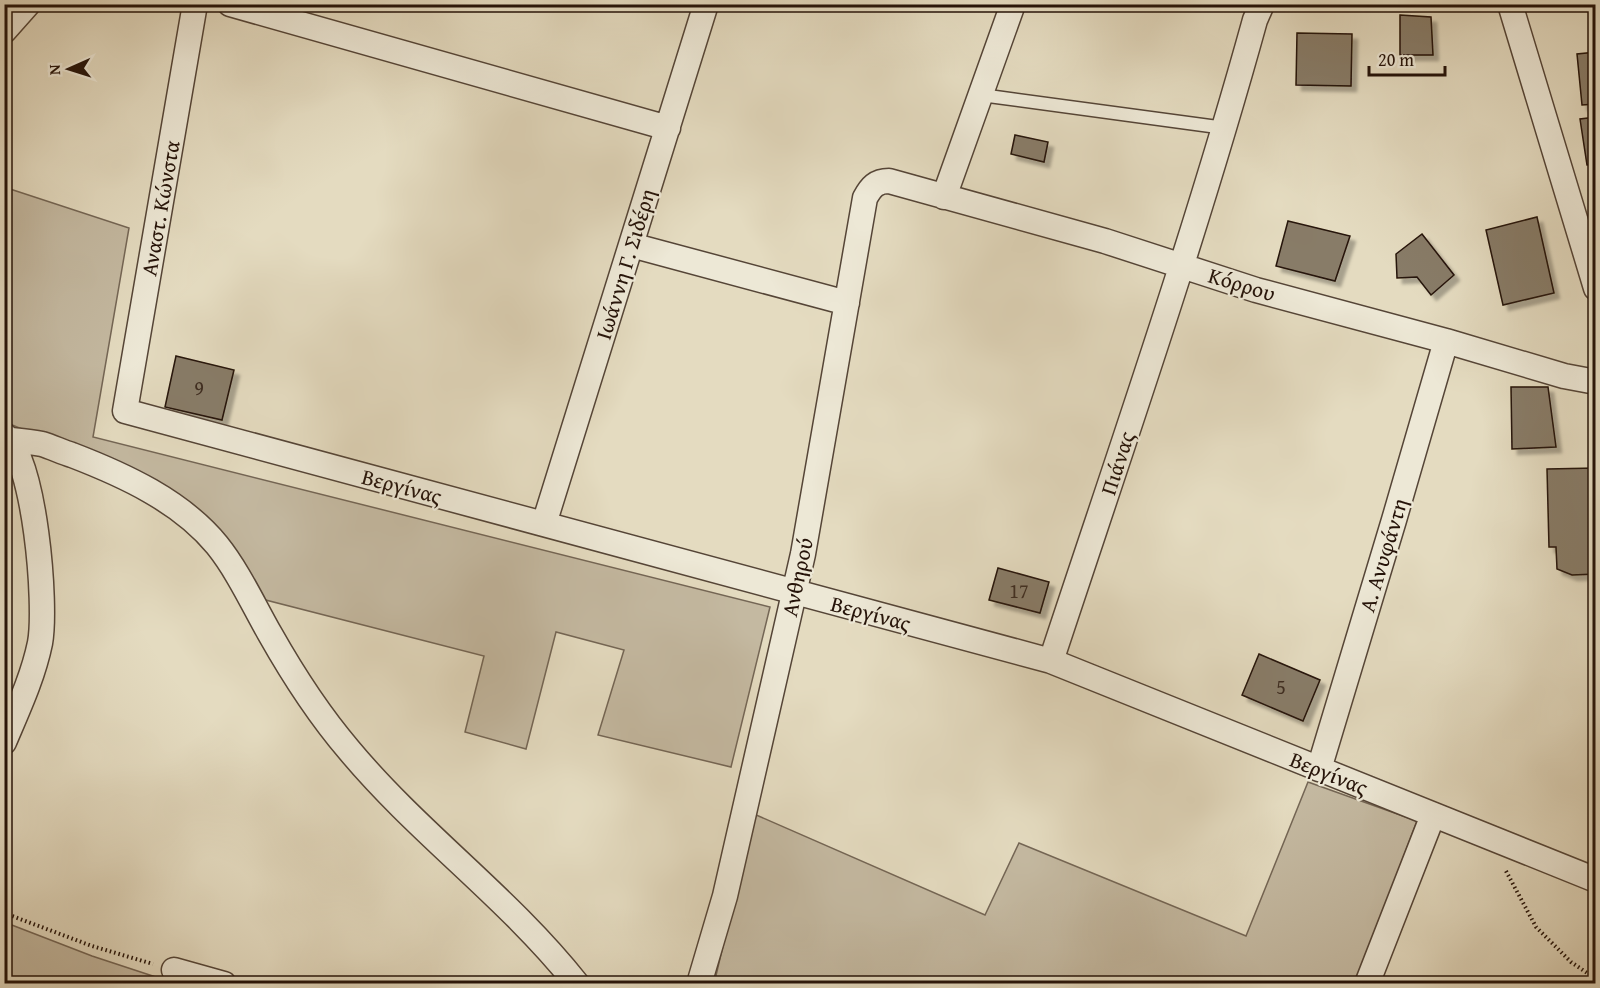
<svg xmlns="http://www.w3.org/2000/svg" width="1600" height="988" font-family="'Gentium Book Plus',serif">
	<defs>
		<filter id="shadow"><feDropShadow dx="5.5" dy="5.5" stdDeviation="1.5" flood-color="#0004"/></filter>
	</defs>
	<rect width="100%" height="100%" fill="#e4dbc0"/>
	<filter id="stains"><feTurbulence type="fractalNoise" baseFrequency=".00333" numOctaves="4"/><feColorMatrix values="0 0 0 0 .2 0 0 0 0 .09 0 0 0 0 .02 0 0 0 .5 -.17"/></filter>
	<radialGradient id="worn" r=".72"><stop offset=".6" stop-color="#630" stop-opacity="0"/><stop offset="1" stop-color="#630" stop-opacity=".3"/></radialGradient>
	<path fill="#c4b9a1" stroke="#746655" stroke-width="1.5" d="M4,187l125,41 -36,209 677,170 -39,160 -133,-32 26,-85 -68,-18 -30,117 -61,-17 19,-76 -226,-58 -36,-55 -114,-78 -103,-43z
		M1308,782l109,39 -61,162 -642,1 40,-170 231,101 34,-72 227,93z
		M4,922l88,34 82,27h-169z"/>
	<path fill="#887b68" stroke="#251309" stroke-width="1.5" filter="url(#shadow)" d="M1400,15l31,2 2,38h-33z
		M1297,33l55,1 -1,52 -55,-1z
		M1596,52v52l-14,1 -5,-51z
		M1596,117v47l-9,1 -7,-46z
		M1015,135l33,7 -4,20 -33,-8z
		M1537,217l17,76 -51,12 -17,-75z
		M1288,221l62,15 -15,45 -59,-15z
		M1422,234l32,41 -23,20 -14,-18 -20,1 -1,-24z
		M176,356l58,14 -12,50 -57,-13z
		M1511,387h37l8,60 -44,2z
		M1596,468v106l-24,1 -15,-6 -1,-22h-7l-2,-78z
		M998,568l51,14 -9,31 -51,-13z
		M1259,654l61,26 -17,41 -61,-26z"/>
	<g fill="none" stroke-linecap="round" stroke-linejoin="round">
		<defs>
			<path id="lane" d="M981,95l244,33"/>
			<path id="street" d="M195,4l-70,407 926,250 545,219
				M230,4l438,124
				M1510,4l86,284
				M4,31l24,-27
				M944,197l69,-193
				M631,245l216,58
				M4,435c31,22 43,170 36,208 -7,34 -22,66 -36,99
				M11,440c10,1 21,2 31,4 10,3 20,8 30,11 52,20 109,46 145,90 21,26 37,61 53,89 22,39 50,82 79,116 70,84 160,148 228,234
				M544,524l162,-520
				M1051,661c70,-212 144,-424 204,-641l7,-16
				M1319,769l75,-249 52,-179
				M174,970l50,14
				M699,984l26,-88 78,-342 62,-356c6,-11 11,-17 24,-17l216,60 151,49 190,51 118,35 32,6
				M1367,984l66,-169"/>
		</defs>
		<use href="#lane" stroke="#554537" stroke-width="15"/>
		<use href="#street" stroke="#554537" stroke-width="27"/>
		<path stroke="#251309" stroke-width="4" stroke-dasharray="1.5 3" stroke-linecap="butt" d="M1506,871l30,56 35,35 25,17
			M4,913l88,33 61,18"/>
		<use href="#lane" stroke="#ede8d6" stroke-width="12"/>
		<use href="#street" stroke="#ede8d6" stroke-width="24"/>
	</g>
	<g text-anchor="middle" stroke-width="4.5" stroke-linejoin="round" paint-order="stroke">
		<g font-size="20" fill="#3e2d21">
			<text x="199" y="395">9</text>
			<text x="1019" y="598">17</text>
			<text x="1281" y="694">5</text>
		</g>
		<g font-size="22" fill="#251309" stroke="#ede8d6">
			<text transform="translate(160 208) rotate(-80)" y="8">Αναστ. Κώνστα</text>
			<text transform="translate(625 264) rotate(-73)" y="8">Ιωάννη Γ. Σιδέρη</text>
			<text transform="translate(1242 284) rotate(17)" y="8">Κόρρου</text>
			<text transform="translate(1117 463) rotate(-72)" y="8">Πιάνας</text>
			<text transform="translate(402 486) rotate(15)" y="8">Βεργίνας</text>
			<text transform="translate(1383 555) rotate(-73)" y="8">Α. Ανυφάντη</text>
			<text transform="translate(797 577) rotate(-78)" y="8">Ανθηρού</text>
			<text transform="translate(871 613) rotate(15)" y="8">Βεργίνας</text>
			<text transform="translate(1329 773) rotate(22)" y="8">Βεργίνας</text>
		</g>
	</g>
	<rect width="1600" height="988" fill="none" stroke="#e4dbc0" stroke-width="24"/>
	<rect x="6" y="6" width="1588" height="976" fill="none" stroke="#251309" stroke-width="3"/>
	<rect x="12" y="12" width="1576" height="964" fill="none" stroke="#251309" stroke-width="1.5"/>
	<g transform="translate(69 69) rotate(267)" stroke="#ede8d6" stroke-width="4.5" paint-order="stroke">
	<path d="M0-4.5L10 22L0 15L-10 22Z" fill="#251309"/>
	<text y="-9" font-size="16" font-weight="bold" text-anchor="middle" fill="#251309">N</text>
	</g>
	<path d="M1369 66v9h76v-9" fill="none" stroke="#251309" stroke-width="3"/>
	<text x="1378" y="66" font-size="18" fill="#251309" stroke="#ede8d6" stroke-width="4.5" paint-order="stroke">20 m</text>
	<rect width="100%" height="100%" filter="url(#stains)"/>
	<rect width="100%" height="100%" fill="url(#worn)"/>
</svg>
